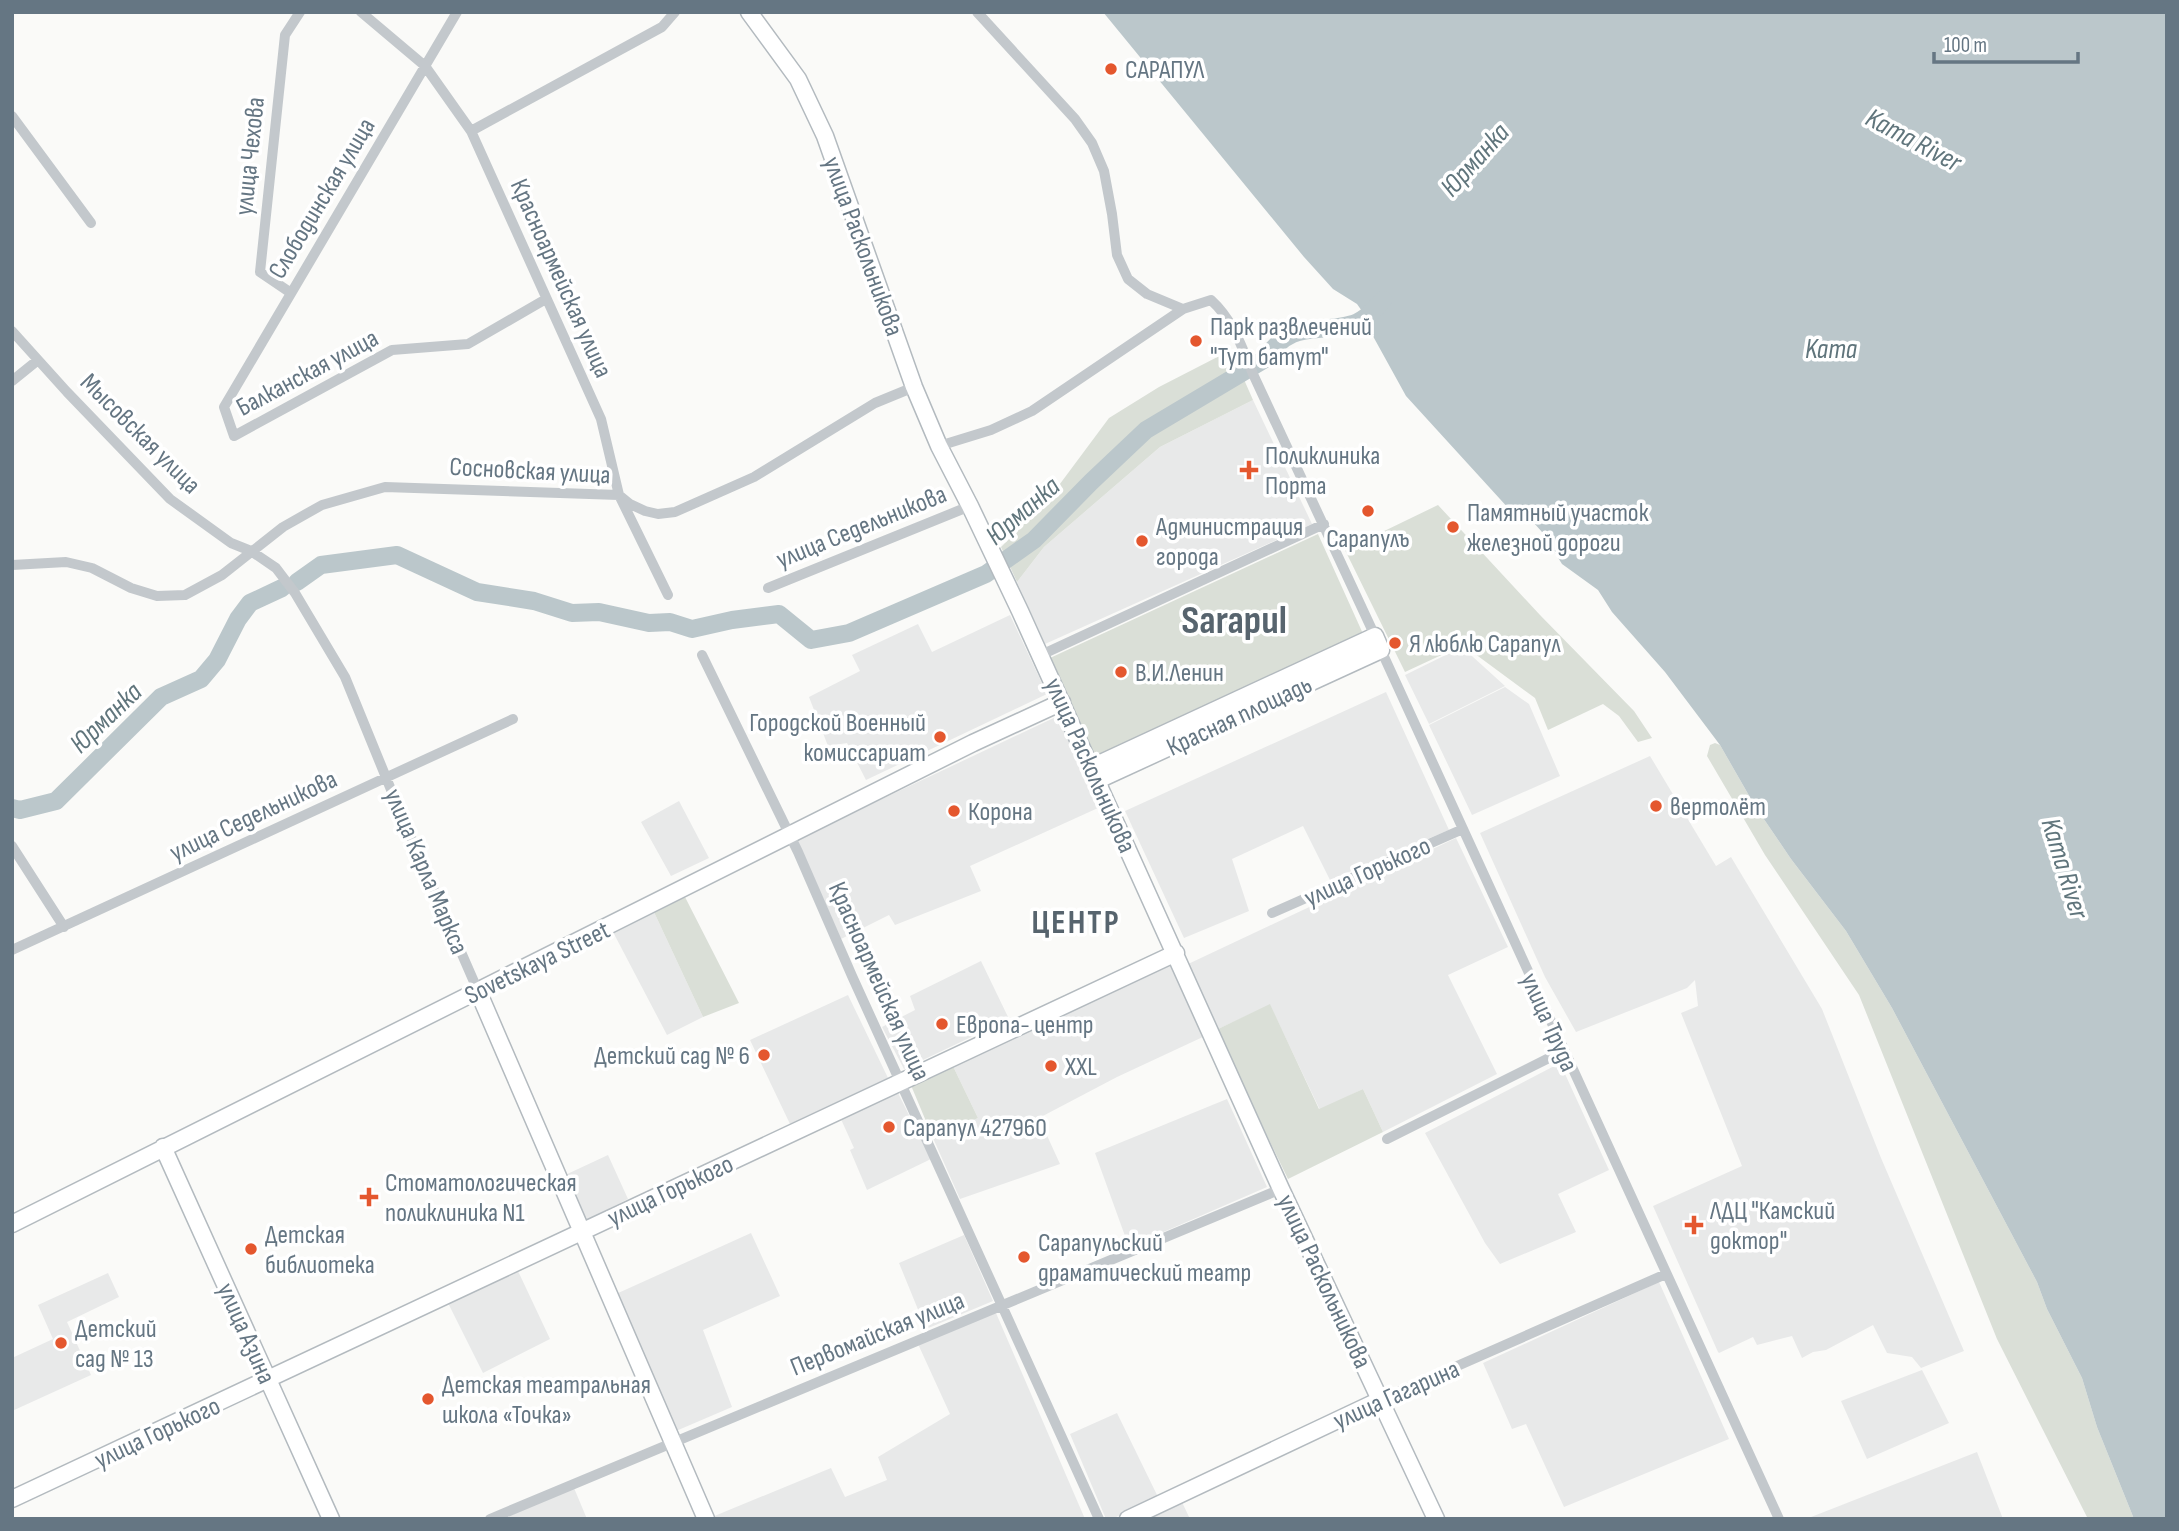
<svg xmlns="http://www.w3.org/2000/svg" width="2179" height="1531" font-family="'Sofia Sans Condensed',sans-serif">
	<rect width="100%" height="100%" fill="#fafaf8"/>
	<path fill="#e8e9e9" d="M1253,400l59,124 -267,120 -28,-62 27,-35 116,-100z
		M1010,615l37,79 -181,86 -19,-37 -19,3 -19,-49 51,-26 -8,-16 66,-31 14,28z
		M1462,647l43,39 -76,38 -24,-49z
		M1505,687l24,17 31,72 -88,39 -43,-90z
		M1386,692l63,138 -119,50 -27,-54 -71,33 17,52 -65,27 -59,-127z
		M1058,716l40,92 -128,58 11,25 -86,34 -6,-10 -48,24 -44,-100z
		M1650,756l66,110 15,-9 91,152 59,149 83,193 -43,17 -9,-11 -25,-4 -14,-28 -47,25 -13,2 -11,6 -10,-22 -35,9 -4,-8 -34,16 -1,-1 -65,-146 89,-40 -61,-153 17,-7 -3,-26 -8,8 -111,44 -31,-55 -65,-144z
		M679,801l30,57 -38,18 -30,-54z
		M1456,838l52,109 -60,28 49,99 -114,58 -20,-43 -43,21 -50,-105 -54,25 -30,-65z
		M653,910l50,107 -36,18 -54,-103z
		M981,961l28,58 -105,50 -22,-42 33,-17 -5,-14z
		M1171,963l34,73 -88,41 -78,41 21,46 -100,35 -27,-61 45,-20 -27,-56z
		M848,995l40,83 -98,46 -40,-84z
		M1560,1063l49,107 -51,24 18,38 -76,32 -15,-21 -60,-110z
		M897,1091l34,68 -64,31 -17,-40 4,-2 -14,-31z
		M1227,1099l40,88 -138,60 -34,-94z
		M608,1155l20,44 -45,23 -20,-46z
		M751,1233l29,63 -77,34 29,77 -56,24 -60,-137z
		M964,1235l29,66 -67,28 -27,-66z
		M518,1271l32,68 -67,34 -35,-70z
		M108,1273l11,24 -52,25 24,53 -79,36v-53l41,-19 -15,-34z
		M1659,1282l70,157 -165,68 -38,-83 -14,5 -29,-66z
		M996,1313l89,206h-372l-1,-2 119,-49 14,29 42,-17 -9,-23 72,-43 -32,-70z
		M1922,1370l27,53 -82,36 -26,-58z
		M1117,1413l41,84 -46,22h-6l-36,-85z
		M1977,1452l26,67h-197z
		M574,1488l13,31h-77l-1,-3z
		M1181,1500l9,19h-50z"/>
	<path fill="#dadfd7" d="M1231,350l22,50 -93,47 -116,100 -27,35 -16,-35 47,-47 61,-82 50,-31z
		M1438,505l102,110 94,96 18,27 -14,4 -19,-26 -16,-12 -55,26 -13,-32 -72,-53 -58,27 -60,-122z
		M1318,534l46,102 -268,124 -46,-102z
		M1715,743l5,2 35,61 36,53 55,72 46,77 145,274 10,27 35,69 15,49 37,92h-46l-91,-180 -138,-344 -94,-140 -58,-99 3,-11z
		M685,897l54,106 -36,14 -50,-107z
		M1270,1004l49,105 44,-20 20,43 -95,47 -72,-149z
		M951,1062l27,56 -45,20 -23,-55z"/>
	<path fill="#bbc7cb" d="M1103,12h1064v1507h-33l-37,-92 -15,-49 -35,-69 -10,-27 -145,-274 -46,-77 -55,-72 -36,-53 -35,-61 -55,-73 -53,-60 -14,-22 -36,-26 -20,-32 -17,-19 -15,-3 -104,-114 -32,-58 -10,-24 -7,-10 -24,-15 -29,-32z"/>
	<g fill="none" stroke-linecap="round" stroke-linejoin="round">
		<path stroke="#bbc7cb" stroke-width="18" d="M297,582l24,-17 76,-10 80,37 57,9 38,12 27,-1 50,11 21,-1 22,7 40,-9 47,-6 32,26 38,-7 137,-59 48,-34 57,-58 55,-52 119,-71c28,-41 51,-24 88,-35 12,-4 21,-14 30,-24
			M12,808l8,2 36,-9 105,-104 40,-18 16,-19 21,-41 12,-16 32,-15"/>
		<defs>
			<path id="secondary" d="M749,12l49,67 27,57 89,251 25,59 31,60 50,105 261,578 155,330
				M1092,767l283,-131 6,14 -283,130
				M478,991l228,528
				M163,1147l168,372
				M12,1224l961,-481 89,-41
				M12,1499l1164,-546
				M1128,1519l252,-119"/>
		</defs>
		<use href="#secondary" stroke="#b3babf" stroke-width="19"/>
		<path stroke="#c3c8cc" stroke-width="10" d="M361,12l64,54 46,65 130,288 18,76 49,100
			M457,12l-233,395 10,29 158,-86 76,-6 78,-45
			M977,12l98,107 17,24 12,28 8,43 5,41 11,24 19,15 36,15
			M12,116l79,107
			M471,131l191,-104 13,-15
			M291,293l-31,-21 25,-237 15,-23
			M12,331l55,61 103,107 61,44 20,8 25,17 19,25 50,84 58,142 75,172
			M12,381l26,-21
			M939,446l52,-16 41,-19 151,-102 28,-9c22,20 31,47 42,74l122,262
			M12,565l54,-3 26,6 39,20 26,8 28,-1 37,-20 61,-48 39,-22 63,-18 234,8 11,9 15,7 13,3 17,-2 79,-35 121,-74 39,-16
			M768,588l202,-82
			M1381,650l398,869
			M702,655l96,197 54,124 247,543
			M1041,655l283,-131
			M12,846l52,81
			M1272,913l191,-84
			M12,950l501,-231
			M1387,1139l176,-88
			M1380,1400l286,-126
			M490,1519l791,-330"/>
		<use href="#secondary" stroke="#fff" stroke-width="16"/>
	</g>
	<g fill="#e4572e" stroke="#fff" stroke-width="2.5">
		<circle cx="1111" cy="69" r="7"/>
		<circle cx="1196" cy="341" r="7"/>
		<path d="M1245.5 459.5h7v7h7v7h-7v7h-7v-7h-7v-7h7z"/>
		<circle cx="1368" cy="511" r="7"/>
		<circle cx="1453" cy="527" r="7"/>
		<circle cx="1142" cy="541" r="7"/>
		<circle cx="1395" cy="643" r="7"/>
		<circle cx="1121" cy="672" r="7"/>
		<circle cx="940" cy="737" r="7"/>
		<circle cx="1656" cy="806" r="7"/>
		<circle cx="954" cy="811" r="7"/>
		<circle cx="942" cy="1024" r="7"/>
		<circle cx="764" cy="1055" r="7"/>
		<circle cx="1051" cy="1066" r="7"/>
		<circle cx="889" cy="1127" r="7"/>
		<path d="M365.5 1186.5h7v7h7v7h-7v7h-7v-7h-7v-7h7z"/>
		<path d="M1690.5 1214.5h7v7h7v7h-7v7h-7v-7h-7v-7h7z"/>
		<circle cx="251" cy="1249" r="7"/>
		<circle cx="1024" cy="1257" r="7"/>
		<circle cx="61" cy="1343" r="7"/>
		<circle cx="428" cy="1399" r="7"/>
	</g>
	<g text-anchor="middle" stroke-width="7" stroke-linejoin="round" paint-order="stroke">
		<g font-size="26" fill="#657683" stroke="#fff" text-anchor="start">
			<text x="1125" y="78">САРАПУЛ</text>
			<text x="1210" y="335">Парк развлечений<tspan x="1210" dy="30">"Тут батут"</tspan></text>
			<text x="1265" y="464">Поликлиника<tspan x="1265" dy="30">Порта</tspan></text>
			<text x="1467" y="521">Памятный участок<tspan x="1467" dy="30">железной дороги</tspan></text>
			<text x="1156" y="535">Администрация<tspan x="1156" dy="30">города</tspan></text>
			<text x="1368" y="547" text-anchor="middle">Сарапулъ</text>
			<text x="1409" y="652">Я люблю Сарапул</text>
			<text x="1135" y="681">В.И.Ленин</text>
			<text x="926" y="731" text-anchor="end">Городской Военный<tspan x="926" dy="30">комиссариат</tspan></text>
			<text x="1670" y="815">вертолёт</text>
			<text x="968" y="820">Корона</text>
			<text x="956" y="1033">Европа- центр</text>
			<text x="750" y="1064" text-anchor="end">Детский сад № 6</text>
			<text x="1065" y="1075">XXL</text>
			<text x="903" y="1136">Сарапул 427960</text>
			<text x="385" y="1191">Стоматологическая<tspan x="385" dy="30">поликлиника N1</tspan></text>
			<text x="1710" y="1219">ЛДЦ "Камский<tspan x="1710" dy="30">доктор"</tspan></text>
			<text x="265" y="1243">Детская<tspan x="265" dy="30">библиотека</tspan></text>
			<text x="1038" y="1251">Сарапульский<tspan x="1038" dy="30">драматический театр</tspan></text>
			<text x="75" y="1337">Детский<tspan x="75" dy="30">сад № 13</tspan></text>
			<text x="442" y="1393">Детская театральная<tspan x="442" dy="30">школа «Точка»</tspan></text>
		</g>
		<g font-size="26" fill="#657683" stroke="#fff">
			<text transform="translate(249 156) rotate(-84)" y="9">улица Чехова</text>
			<text transform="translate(321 198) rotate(-59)" y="9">Слободинская улица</text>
			<text transform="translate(864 246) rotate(70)" y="9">улица Раскольникова</text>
			<text transform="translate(562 278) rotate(66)" y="9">Красноармейская улица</text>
			<text transform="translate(307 372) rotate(-28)" y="9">Балканская улица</text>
			<text transform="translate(141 433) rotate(45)" y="9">Мысовская улица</text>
			<text transform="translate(530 470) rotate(3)" y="9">Сосновская улица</text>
			<text transform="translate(861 526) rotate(-22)" y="9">улица Седельникова</text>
			<text transform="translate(1239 715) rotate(-25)" y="9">Красная площадь</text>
			<text transform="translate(1091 765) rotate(66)" y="9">улица Раскольникова</text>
			<text transform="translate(253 815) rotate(-25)" y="9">улица Седельникова</text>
			<text transform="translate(427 871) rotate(67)" y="9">улица Карла Маркса</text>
			<text transform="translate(1367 871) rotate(-24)" y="9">улица Горького</text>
			<text transform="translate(537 962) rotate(-26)" y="9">Sovetskaya Street</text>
			<text transform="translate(880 981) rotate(66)" y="9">Красноармейская улица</text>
			<text transform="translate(1550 1022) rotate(66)" y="9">улица Труда</text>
			<text transform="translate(670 1190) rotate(-25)" y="9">улица Горького</text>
			<text transform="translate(1325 1281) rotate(65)" y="9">улица Раскольникова</text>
			<text transform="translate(247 1333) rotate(66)" y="9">улица Азина</text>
			<text transform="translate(877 1333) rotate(-22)" y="9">Первомайская улица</text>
			<text transform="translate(1396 1394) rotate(-24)" y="9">улица Гагарина</text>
			<text transform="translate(157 1432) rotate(-25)" y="9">улица Горького</text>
		</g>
		<g font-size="28" font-style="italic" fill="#60757c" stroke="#fff">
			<text transform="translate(1914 139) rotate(28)" y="10">Kama River</text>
			<text transform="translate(1474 159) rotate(-48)" y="10">Юрманка</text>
			<text x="1831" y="358">Kama</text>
			<text transform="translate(1022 510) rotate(-41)" y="10">Юрманка</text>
			<text transform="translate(105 717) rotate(-44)" y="10">Юрманка</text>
			<text transform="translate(2066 868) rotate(73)" y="10">Kama River</text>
		</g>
		<g font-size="33" font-weight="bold" letter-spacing="2" fill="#57646e" stroke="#fff">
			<text x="1076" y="933">ЦЕНТР</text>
		</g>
		<g font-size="40" font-weight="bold" fill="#57646e" stroke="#fff">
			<text x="1234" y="633">Sarapul</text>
		</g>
	</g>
	<rect width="2179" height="1531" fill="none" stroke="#657683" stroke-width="28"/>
	<path d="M1934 52v10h144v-10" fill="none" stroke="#657683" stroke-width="3.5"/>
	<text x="1944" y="52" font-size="21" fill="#657683" stroke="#ffffff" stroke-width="5" paint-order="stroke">100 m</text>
</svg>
